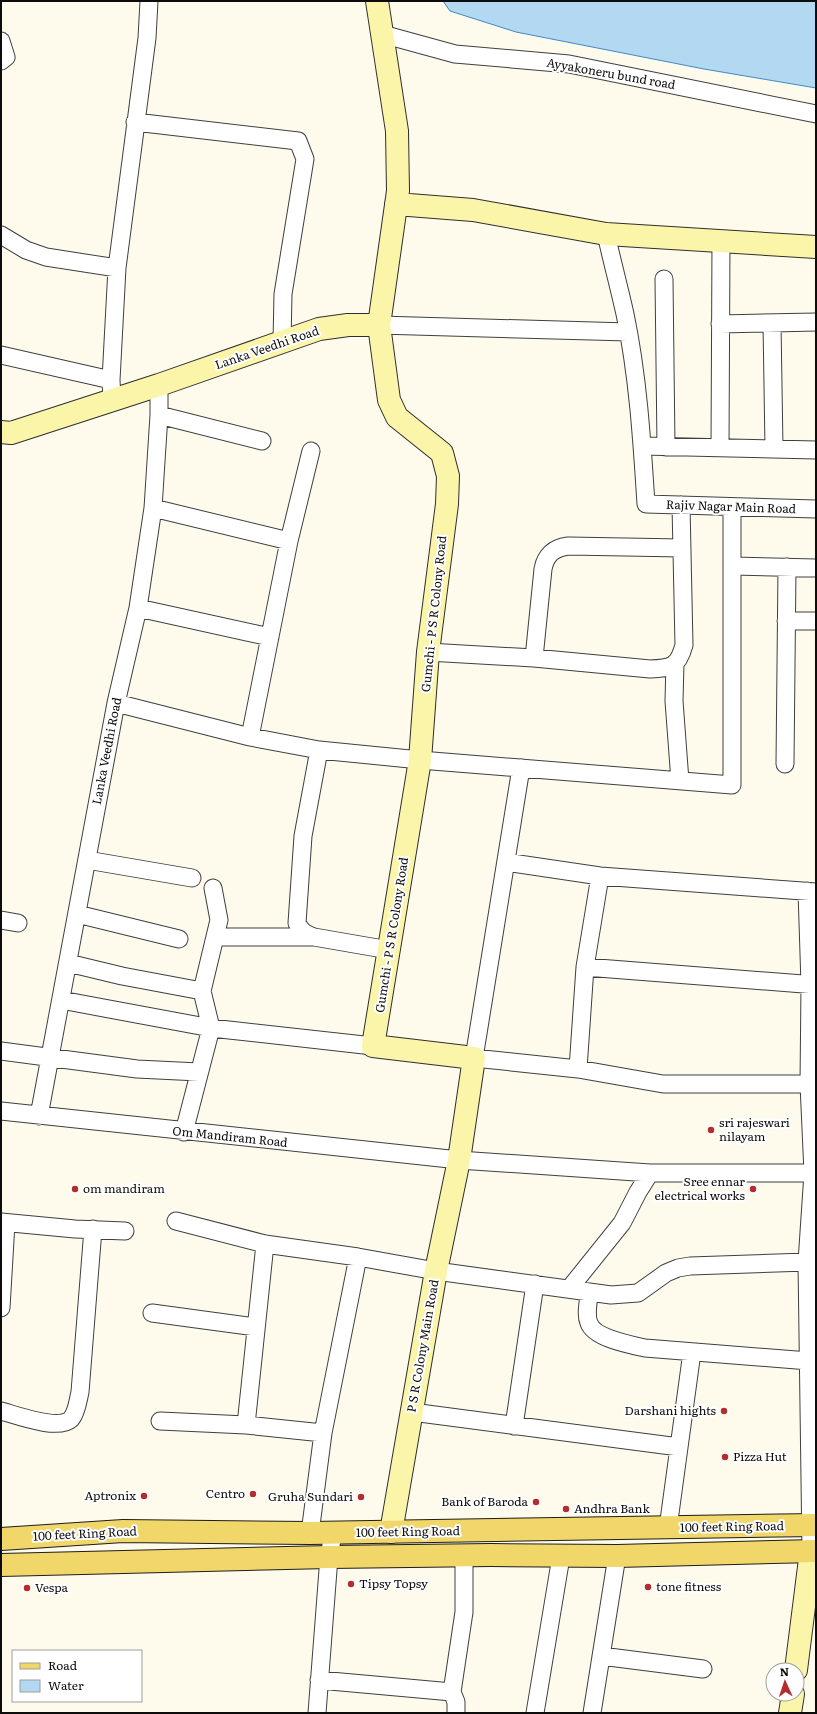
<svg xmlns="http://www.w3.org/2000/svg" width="817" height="1714" font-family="Literata,serif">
	<rect width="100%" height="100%" fill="#fefbec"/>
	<path fill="#b3d8f2" stroke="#3e8ac6" d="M443,1h373v87l-112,-19 -188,-37 -66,-21z"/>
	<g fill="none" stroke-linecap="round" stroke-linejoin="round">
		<defs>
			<path id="street" d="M382,34l73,20 114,10 247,50
				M1,41l5,16 -5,4
				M135,122l163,19 7,18 -22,135 -1,48
				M606,234c6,27 13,53 19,80 13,62 17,127 21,190l170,5
				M1,235l25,15 20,7 71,11
				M664,279l2,168
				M772,323l2,126
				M720,324l96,-2
				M379,325l249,7
				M1,355l110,25
				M112,399l-1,-19 6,-112 30,-230 2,-37
				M159,415l103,26
				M642,446l174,4
				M720,448l1,-207
				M153,508l136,33
				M732,566l84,2
				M138,608l132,29
				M786,621h30
				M428,652l106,6 116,11c22,-1 28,-2 34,-24l-3,-140
				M534,658l9,-89c3,-15 11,-21 25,-23l114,2
				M675,663l-1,38 6,80
				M116,703l134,34 69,13 101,10 312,25v-278
				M250,737l39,-196 22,-90
				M319,750l-16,86 -6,87c4,8 8,11 17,14l75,13
				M785,764l2,-197
				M521,768l-47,290 104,11 85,15h153
				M87,860l105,18
				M506,862l94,14 216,16
				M807,891l3,94 -1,99 4,89 -6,89 4,289
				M77,914l102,25
				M1,920l17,3
				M215,937h99
				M68,963l54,13 80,15
				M585,967l231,18
				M61,1000l150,28 -9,-37 17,-71 -6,-32
				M1,1051l136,18 62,3
				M578,1069l7,-102 15,-91
				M1,1111l458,49 191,13h166
				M39,1116l77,-413 22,-95 15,-100 6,-93v-30
				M184,1132l27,-104 162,18
				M176,1221l89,23 93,13 78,14 175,24 27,-2 28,-20 12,-5 12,-2 117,-4
				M1,1222l74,7 50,2
				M569,1289l53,-66 16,-31 12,-19
				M589,1292c0,9 -4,22 0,31 5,15 42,22 56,25l164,13
				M1,1308l5,-85
				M152,1313l104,14
				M1,1411c15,4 57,20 70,8 6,-7 7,-19 9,-27l13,-163
				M412,1412l267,35
				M160,1421l86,4 77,8
				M246,1425l19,-181
				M514,1426l21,-142
				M668,1528l24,-176
				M310,1533l13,-100 35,-176
				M601,1656l102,13
				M319,1680l133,12
				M317,1713l12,-156 4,-24
				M456,1713v-11l-4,-10 12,-80v-56
				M535,1713l26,-156
				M592,1713l25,-157"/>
			<path id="secondary" d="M377,1l20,130 1,60 -19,134 10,75 8,17 45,36 6,23 -1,28 -19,148 -8,108 -47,286 101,12 -15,102 -23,111 -45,261
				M396,204l77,6 133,24 210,13
				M1,432l10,1 148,-48 160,-56 29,-4h31
				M796,1670l15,-119
				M790,1713l3,-19"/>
			<path id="primary" d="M1,1539l122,-8 187,2 506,-8
				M1,1565l328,-8 162,-2 126,1 199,-5"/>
		</defs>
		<use href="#street" stroke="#3f3f3f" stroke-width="19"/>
		<use href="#secondary" stroke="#2e2e2e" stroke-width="24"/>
		<use href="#primary" stroke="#1d1d1d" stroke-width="24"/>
		<use href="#street" stroke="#fff" stroke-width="17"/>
		<use href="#secondary" stroke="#fbf5aa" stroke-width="22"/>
		<use href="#primary" stroke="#f1d669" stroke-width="22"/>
	</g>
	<g fill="#b42c2d" stroke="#fff" stroke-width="1.5">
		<circle cx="711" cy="1130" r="4"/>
		<circle cx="75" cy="1189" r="4"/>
		<circle cx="753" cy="1189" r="4"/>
		<circle cx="724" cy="1411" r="4"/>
		<circle cx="725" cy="1457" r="4"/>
		<circle cx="253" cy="1494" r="4"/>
		<circle cx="144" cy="1496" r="4"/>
		<circle cx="361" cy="1497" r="4"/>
		<circle cx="536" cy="1502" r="4"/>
		<circle cx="566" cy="1509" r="4"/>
		<circle cx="351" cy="1584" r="4"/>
		<circle cx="648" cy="1587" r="4"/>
		<circle cx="27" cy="1588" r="4"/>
	</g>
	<g text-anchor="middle" stroke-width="4" stroke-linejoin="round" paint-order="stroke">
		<g font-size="12" fill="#0c0c0c" stroke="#fff">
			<text transform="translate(611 74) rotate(10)" y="4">Ayyakoneru bund road</text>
			<text transform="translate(267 348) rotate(-19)" y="4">Lanka Veedhi Road</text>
			<text transform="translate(731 507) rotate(2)" y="4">Rajiv Nagar Main Road</text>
			<text transform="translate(434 614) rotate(-84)" y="4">Gumchi - P S R Colony Road</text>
			<text transform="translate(107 751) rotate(-79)" y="4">Lanka Veedhi Road</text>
			<text transform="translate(392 935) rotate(-81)" y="4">Gumchi - P S R Colony Road</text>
			<text transform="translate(230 1137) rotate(6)" y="4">Om Mandiram Road</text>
			<text transform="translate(423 1346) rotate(-80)" y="4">P S R Colony Main Road</text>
			<text transform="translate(732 1527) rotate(-1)" y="4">100 feet Ring Road</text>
			<text transform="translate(408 1532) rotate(-1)" y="4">100 feet Ring Road</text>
			<text transform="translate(85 1534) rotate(-3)" y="4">100 feet Ring Road</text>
		</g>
		<g font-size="12" fill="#0c0c0c" stroke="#fff" text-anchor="start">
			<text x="719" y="1127">sri rajeswari<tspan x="719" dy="14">nilayam</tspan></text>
			<text x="745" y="1186" text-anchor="end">Sree ennar<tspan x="745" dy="14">electrical works</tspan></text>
			<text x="83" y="1193">om mandiram</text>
			<text x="716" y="1415" text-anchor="end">Darshani hights</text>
			<text x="733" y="1461">Pizza Hut</text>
			<text x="245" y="1498" text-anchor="end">Centro</text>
			<text x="136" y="1500" text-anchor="end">Aptronix</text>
			<text x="353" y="1501" text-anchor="end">Gruha Sundari</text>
			<text x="528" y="1506" text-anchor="end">Bank of Baroda</text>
			<text x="574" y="1513">Andhra Bank</text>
			<text x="359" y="1588">Tipsy Topsy</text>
			<text x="656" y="1591">tone fitness</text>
			<text x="35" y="1592">Vespa</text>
		</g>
	</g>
	<rect width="817" height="1714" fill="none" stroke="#0c0c0c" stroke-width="4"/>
	<rect x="12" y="1650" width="130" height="52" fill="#ffffff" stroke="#9e9e9e"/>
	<rect x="20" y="1663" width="20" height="6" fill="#f1d669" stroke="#9e9e9e"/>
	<text x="48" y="1670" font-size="12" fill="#0c0c0c">Road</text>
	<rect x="20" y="1680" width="20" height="12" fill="#b3d8f2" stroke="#9e9e9e"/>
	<text x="48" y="1690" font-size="12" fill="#0c0c0c">Water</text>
	<g transform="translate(785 1682) rotate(357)"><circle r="19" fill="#ffffff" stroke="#9e9e9e"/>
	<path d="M0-3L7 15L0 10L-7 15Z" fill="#b42c2d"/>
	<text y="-6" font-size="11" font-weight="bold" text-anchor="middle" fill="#0c0c0c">N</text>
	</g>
</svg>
